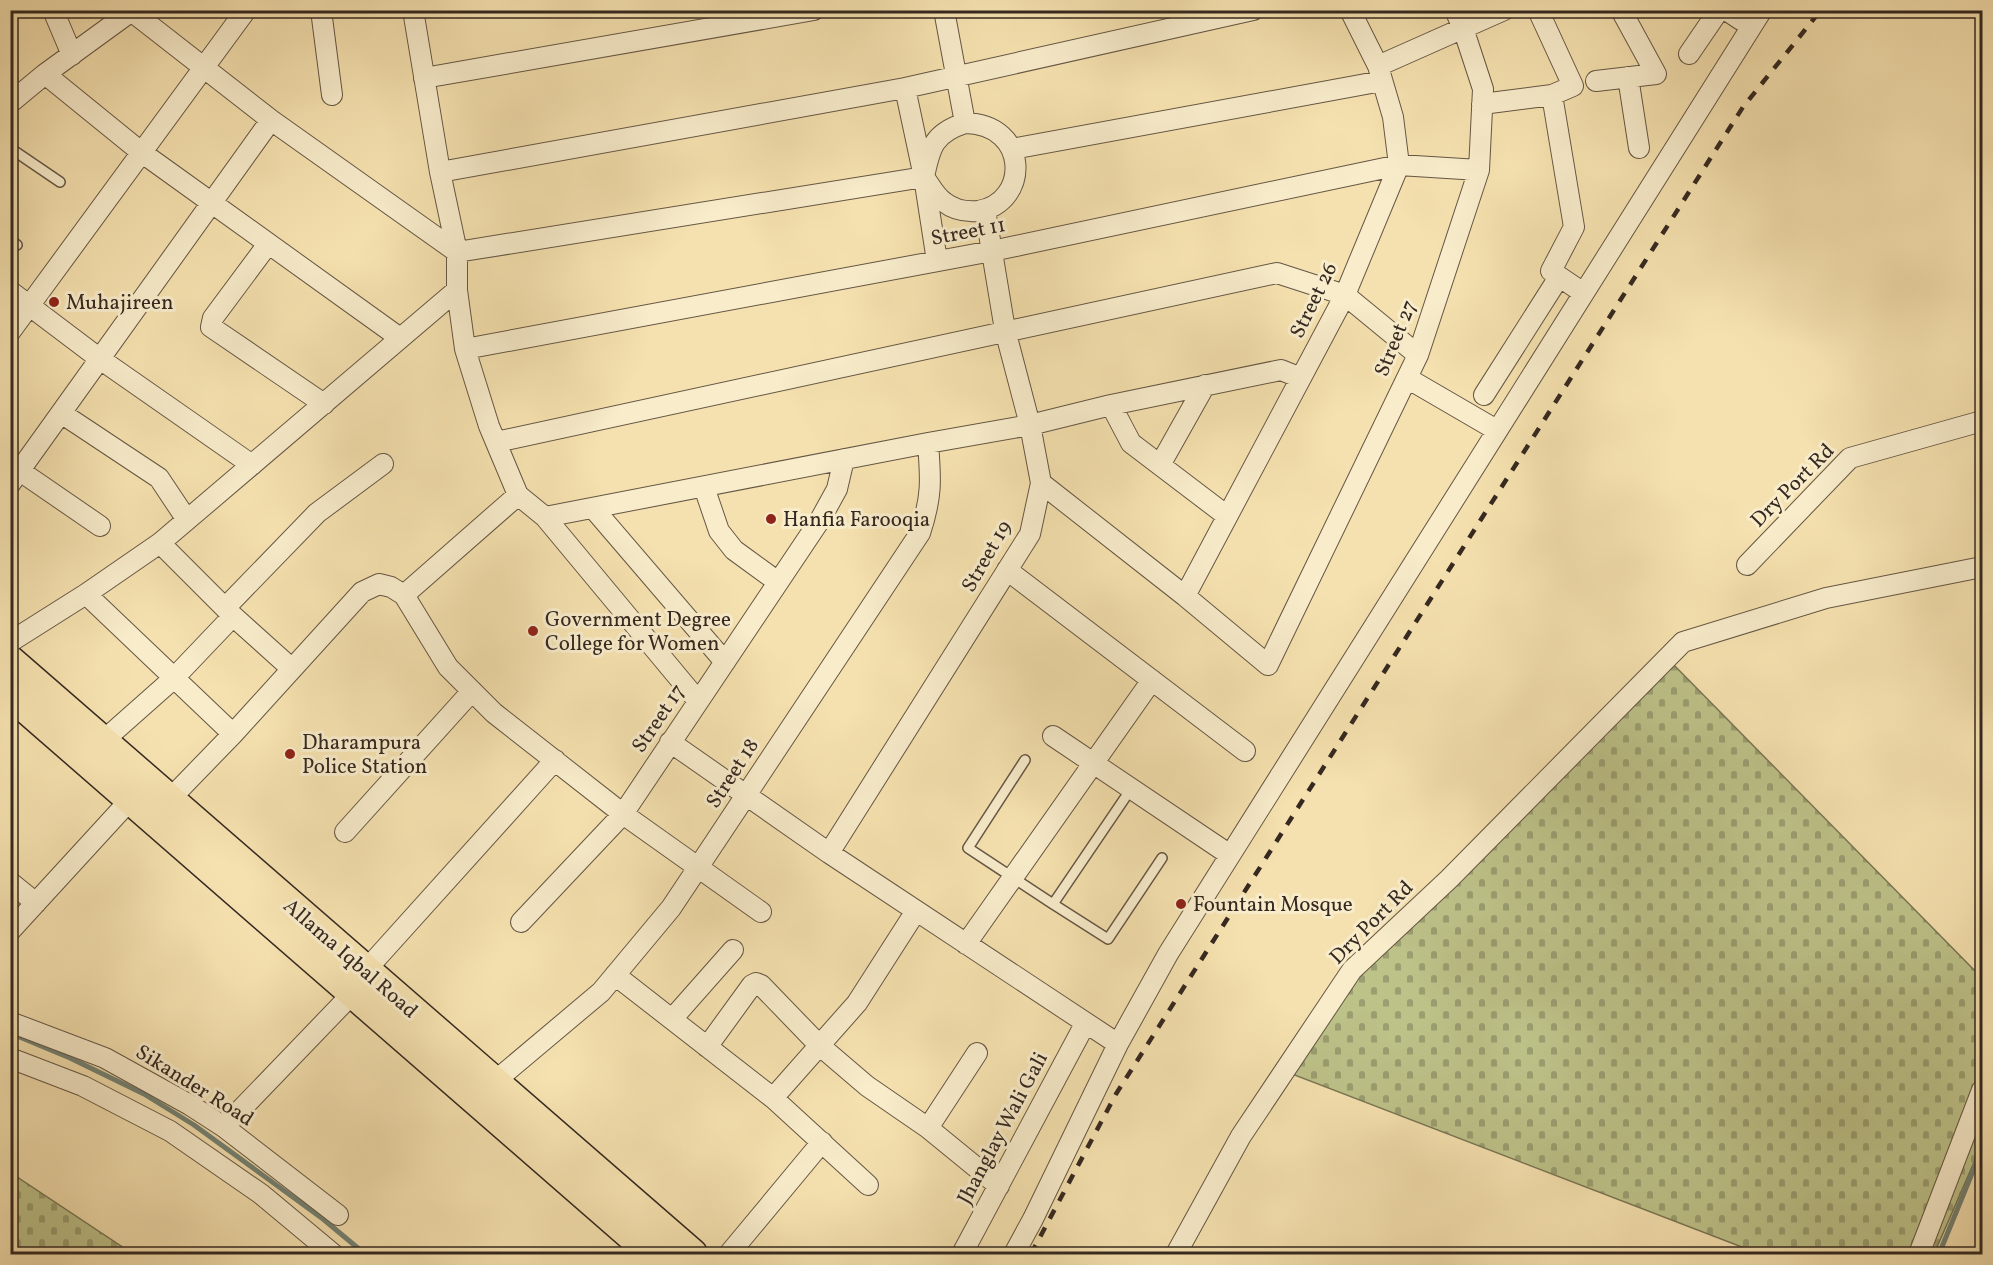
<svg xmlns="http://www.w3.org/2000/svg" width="1993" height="1265" font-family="Vollkorn,serif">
	<defs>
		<pattern id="cemetery-stones" width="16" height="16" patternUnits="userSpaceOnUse" patternTransform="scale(1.5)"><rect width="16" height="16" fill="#bdc289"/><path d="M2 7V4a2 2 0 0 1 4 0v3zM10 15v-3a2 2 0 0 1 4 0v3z" fill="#9a9e70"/></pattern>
	</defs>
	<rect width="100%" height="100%" fill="#f5e1af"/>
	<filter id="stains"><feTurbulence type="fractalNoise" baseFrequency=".00333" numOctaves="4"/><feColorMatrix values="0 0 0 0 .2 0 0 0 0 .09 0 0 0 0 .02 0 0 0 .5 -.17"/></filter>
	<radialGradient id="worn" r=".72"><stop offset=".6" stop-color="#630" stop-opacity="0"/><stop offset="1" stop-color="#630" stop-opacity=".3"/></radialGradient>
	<path fill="url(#cemetery-stones)" stroke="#797554" stroke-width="1.5" d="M1667,658l315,320v166l-48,110h-174l-476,-183 68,-101z
		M10,1173h1l122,81h-122z"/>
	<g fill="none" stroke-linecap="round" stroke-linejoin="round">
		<path stroke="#738274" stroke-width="5" d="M10,1033l60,25 74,36 50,31 129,94 42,35
			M1939,1254l43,-105"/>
		<defs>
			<path id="service" d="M10,148l50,34
				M10,240l7,5
				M1025,760l-57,88 85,56
				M1131,789l-78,115 55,35 54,-81"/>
			<path id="minor" d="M53,10l19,45
				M130,10l141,110 186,132 467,-75
				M321,10l11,85
				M413,10l27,162 17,80v38l8,59 24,77 29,69 27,22 383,-74 102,-18 81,-20 170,-35 20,8
				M944,10l21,113
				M1726,10l15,10
				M1689,54l30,-44
				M1378,66l126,-56
				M45,74l96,78 259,186
				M1628,77l11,71
				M424,78l390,-68
				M1596,81l60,-7 -35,-64
				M905,88l19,89 13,84
				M1552,95l22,132 -23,44 28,19
				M10,103l35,-29 88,-64
				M1482,104l70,-9 21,-9 -35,-76
				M965,123c65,1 65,80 13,88 -12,1 -24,-1 -34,-9 -9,-6 -14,-17 -20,-25 6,-30 10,-44 41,-54z
				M1012,149l370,-68
				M440,172l465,-84 348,-78
				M268,244l-55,74 -2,9 113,77
				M10,291l90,68 152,106
				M10,332l236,-322
				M465,349l527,-98 407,-86 80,5
				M1407,378l86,50
				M1484,395l75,-118
				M1111,405l20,38 96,73
				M61,413l98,65 28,42
				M496,442l781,-169 68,22 73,60
				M1160,465l45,-80
				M20,471l80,55
				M1041,483l144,113 83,69 150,-310 61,-185 4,-81 -20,-61 -8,-18
				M10,484l261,-364
				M704,487l15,44 15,19 44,32
				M593,508l132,154
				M545,517l153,184
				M160,543l73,73 59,53
				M1747,565l103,-107 132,-37
				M1007,570l238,181
				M86,594l147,140
				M404,595l44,72 46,46 129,101 138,98
				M1185,596l160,-301 54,-130 -6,-48 -15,-51 -28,-56
				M225,608l92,-95 66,-49
				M10,642l76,-48 74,-51 297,-253
				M1053,736l177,119
				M103,741l70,-62 60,-63
				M670,742l159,111 289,191 50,-90 594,-944
				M170,799l63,-65 129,-142 17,-8 12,3 13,8 114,-100
				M345,832l127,-141
				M829,853l201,-319 11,-51 -11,-58 -25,-95 -20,-120
				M10,882l26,21
				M521,922l102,-108 197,-294 17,-31 7,-30
				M10,931l121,-132
				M966,944l186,-264
				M365,971l190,-211
				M615,975l158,123 95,87
				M672,1019l61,-69
				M10,1022l95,36 85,47 34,22 114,88
				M707,1047l45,-62 4,-2 5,2 58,60 48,41 61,42 71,58
				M10,1058l73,28 87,45 91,63 72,60
				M494,1082l107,-90 70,-84 28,-42 221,-333c12,-36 11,-53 8,-90
				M773,1098l84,-95 59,-92
				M224,1127l129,-134
				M928,1128l49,-75
				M729,1254l93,-112
				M962,1254l123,-230
				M1014,1254l19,-35 85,-175
				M1176,1254l65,-118 111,-166 97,-91 234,-237 143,-44 156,-31
				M1919,1254l63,-164"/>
			<path id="primary" d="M10,661l682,593
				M10,694l643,560"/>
		</defs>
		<use href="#service" stroke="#655644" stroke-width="12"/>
		<use href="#minor" stroke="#655644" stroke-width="22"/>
		<use href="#primary" stroke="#352820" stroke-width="33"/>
		<use href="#service" stroke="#f8eccb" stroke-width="9"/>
		<use href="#minor" stroke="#f8eccb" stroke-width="20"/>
		<use href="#primary" stroke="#f5e1af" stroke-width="30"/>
		<path stroke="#352820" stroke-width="4.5" stroke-dasharray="10 10" stroke-linecap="butt" d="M1031,1254l85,-160 627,-987 78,-97"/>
	</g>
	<g fill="#8f2418" stroke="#f8eccb" stroke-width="2">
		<circle cx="54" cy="302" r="6"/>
		<circle cx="771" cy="519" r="6"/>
		<circle cx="533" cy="631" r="6"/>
		<circle cx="290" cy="754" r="6"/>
		<circle cx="1181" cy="904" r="6"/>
	</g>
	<g text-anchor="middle" stroke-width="6" stroke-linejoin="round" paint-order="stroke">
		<g font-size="21" fill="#352820" stroke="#f8eccb">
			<text transform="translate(968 231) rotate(-11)" y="7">Street 11</text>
			<text transform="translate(1313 300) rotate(-64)" y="7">Street 26</text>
			<text transform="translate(1395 338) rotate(-68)" y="7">Street 27</text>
			<text transform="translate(1792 485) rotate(-45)" y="7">Dry Port Rd</text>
			<text transform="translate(986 556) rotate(-60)" y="7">Street 19</text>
			<text transform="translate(658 718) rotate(-56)" y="7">Street 17</text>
			<text transform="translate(732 773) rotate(-57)" y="7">Street 18</text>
			<text transform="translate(1371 922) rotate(-45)" y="7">Dry Port Rd</text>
			<text transform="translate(351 958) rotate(41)" y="7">Allama Iqbal Road</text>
			<text transform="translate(195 1085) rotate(32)" y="7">Sikander Road</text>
			<text transform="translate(1002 1128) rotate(-62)" y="7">Jhanglay Wali Gali</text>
		</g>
		<g font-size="21" fill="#352820" stroke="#f8eccb" text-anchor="start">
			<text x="66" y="309">Muhajireen</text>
			<text x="783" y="526">Hanfia Farooqia</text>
			<text x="545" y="626">Government Degree<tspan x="545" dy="24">College for Women</tspan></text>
			<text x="302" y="749">Dharampura<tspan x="302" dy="24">Police Station</tspan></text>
			<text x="1193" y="911">Fountain Mosque</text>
		</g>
	</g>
	<rect width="1993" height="1265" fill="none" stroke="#f5e1af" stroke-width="36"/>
	<rect x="12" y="12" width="1969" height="1241" fill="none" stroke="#352820" stroke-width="3"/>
	<rect x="18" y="18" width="1957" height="1229" fill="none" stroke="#352820" stroke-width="1.5"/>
	<rect width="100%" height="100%" filter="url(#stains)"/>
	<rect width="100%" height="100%" fill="url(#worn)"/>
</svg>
